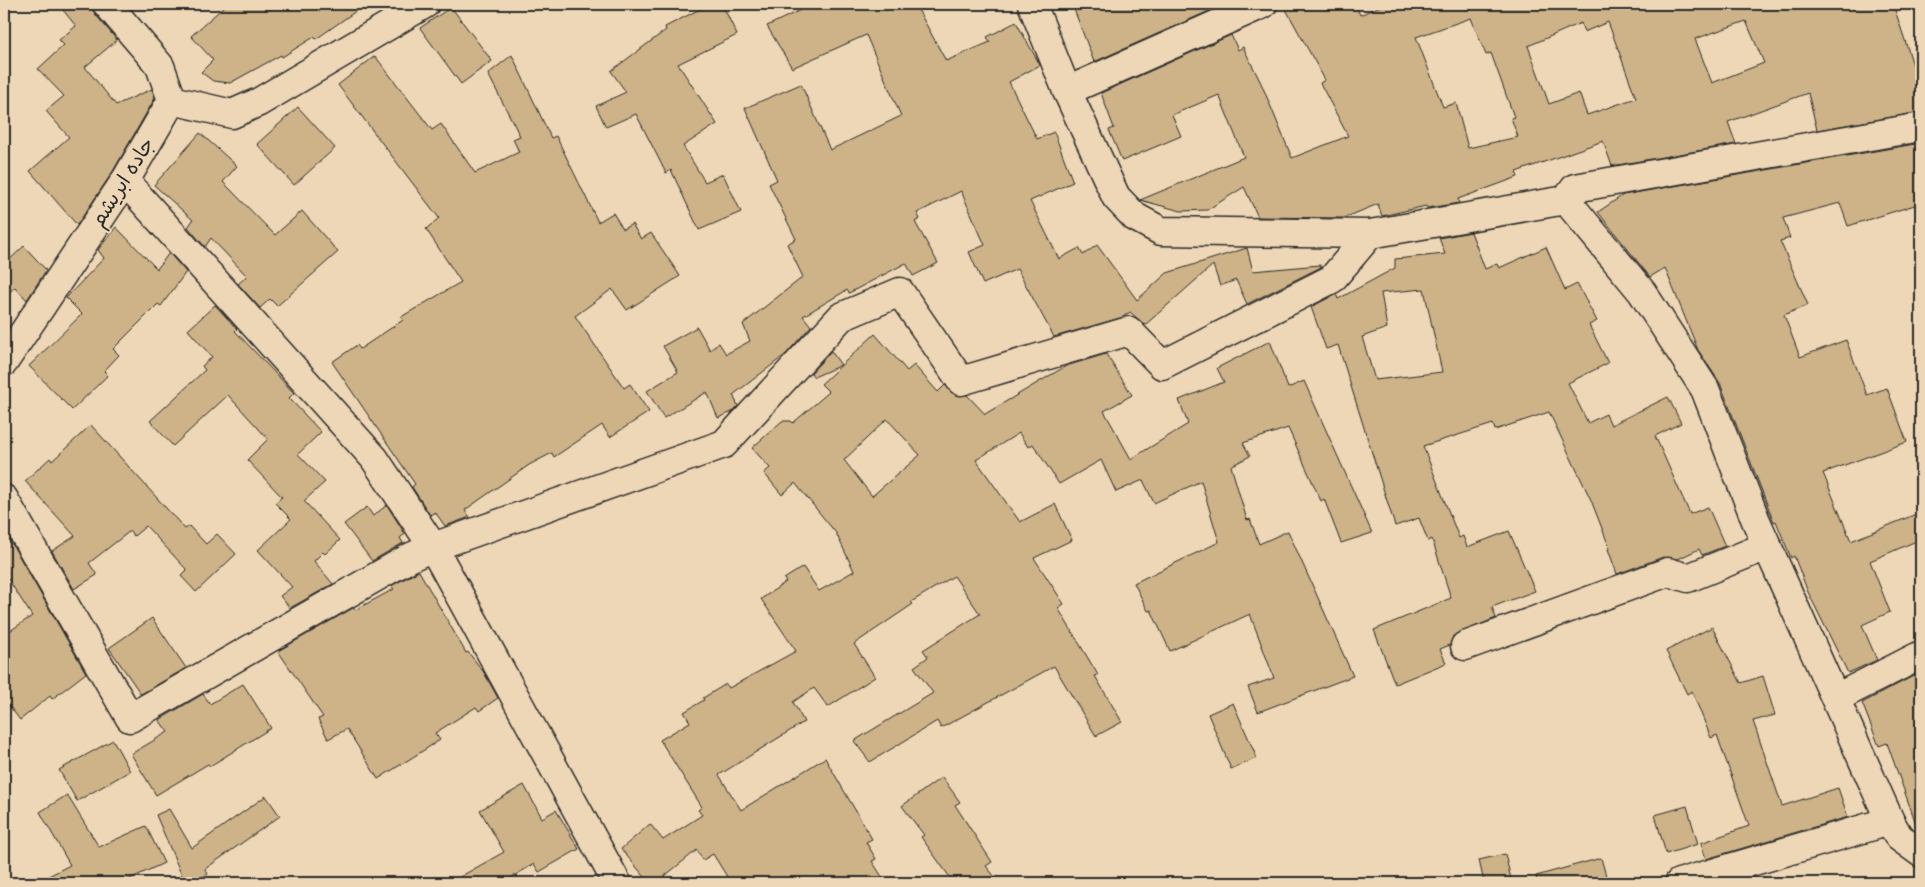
<svg xmlns="http://www.w3.org/2000/svg" width="1925" height="887" font-family="Mynerve,'Playpen Sans Arabic',sans-serif">
	<rect width="100%" height="100%" fill="#eed7b6"/>
	<filter id="ink" filterUnits="userSpaceOnUse"><feTurbulence type="fractalNoise" baseFrequency=".02" numOctaves="2"/><feDisplacementMap in="SourceGraphic" scale="10" xChannelSelector="R" yChannelSelector="G"/><feConvolveMatrix kernelMatrix="1 2 1 2 8 2 1 2 1" color-interpolation-filters="sRGB"/></filter>
	<g filter="url(#ink)">
		<path fill="#cdb387" stroke="#2b2b2b" fill-rule="evenodd" d="M58,4h32l5,10 22,26 -32,27 31,38 36,-16 3,9 -43,75 -35,52 -47,-54 39,-34 -23,-26 18,-15 -26,-27 26,-24 -5,-5 17,-14z
			M227,4h139l-50,35 -2,-2 -32,20 -1,-2 -51,28 -17,-2 -12,-9 12,-12 -22,-24z
			M710,4h12l15,31 -59,29 39,60 -34,22 22,36 18,-8 18,38 -42,18 -28,-60 -5,3 -30,-59 -30,13 -10,-21 30,-14 -15,-21 55,-41 -1,-3z
			M813,4h102l31,57 44,-19 -3,-5 29,-15 24,43 -31,17 28,57 17,-7 19,50 -43,19 29,58 20,-11 4,7 14,-10 40,55 30,-27 80,-25 6,23 67,-6 1,2 -74,37 -11,-24 -16,6 -7,-21 -68,60 -15,-13 -7,5 -69,20 -37,-68 -34,15 -14,-32 16,-7 -24,-54 -44,22 3,6 -5,3 23,41 -25,13 -7,-13 -57,30 -2,-3 -44,26 8,10 -26,29 -52,40 5,11 -6,6 -14,6 -11,-26 -43,26 -17,-27 31,-19 -15,-26 34,-19 13,23 9,-7 7,11 24,-13 -7,-17 60,-47 -16,-33 9,-5 -27,-55 8,-4 -32,-72 56,-24 29,66 71,-34 -35,-81 -74,33 -25,-42z
			M1072,4h144l2,3 -124,55z
			M1283,4h72l5,11 25,-11h508l28,85v23l-104,18 -9,-37 -80,29 8,22 -124,22 -9,-25 -87,31 2,5 -60,22 1,4 -32,5 -1,-2 -44,10 -4,-12 -34,14 -86,-1 -14,-30 -37,23 -26,1 -41,-11 104,-43 -25,-62 -47,20 9,21 -59,25 -13,-31 5,-2 -13,-35 130,-58 7,15 5,-3 18,36 31,75 56,-22 -28,-53 5,-3zM1471,18l15,37 5,-2 23,64 -3,1 7,19 -50,11 -12,-45 -13,4 -27,-70zM1746,21l18,42 -52,20 -17,-44zM1608,22l28,76 -49,17 -8,-22 -30,11 -21,-58 53,-23 3,9z
			M451,7l41,54 -31,23 -41,-56z
			M512,55l39,83 5,-2 42,86 15,-9 10,16 9,-5 9,15 10,-6 29,43 -53,34 -15,-21 -37,27 49,72 6,-4 19,28 -39,25 -8,-12 -48,32 -2,-4 -23,12 -64,45 5,7 -25,9 -10,-14 -5,3 -18,-28 3,-3 -83,-122 25,-17 3,4 43,-29 -2,-3 60,-35 -35,-53 13,-11 -101,-133 37,-29 57,74 9,-6 34,49 44,-21 -6,-13 7,-3 -32,-62z
			M298,107l37,41 -41,37 -37,-41z
			M200,133l37,33 -14,16 52,53 27,-24 36,41 -61,54 -7,-7 -10,9 -22,-24 9,-8 -36,-38 -6,9 -17,-20 5,-7 -39,-35z
			M1921,143v60l-73,23 -8,-23 -57,15 7,20 -10,3 28,64 -24,10 16,42 46,-17 21,55 20,-7 20,54 -84,31 28,68 70,-29v27l-51,22 20,51 -28,13 15,35 -29,13 -40,-81 -14,-36 -3,2 -15,-37 -2,1 -54,-139 -22,-33 -33,-82 -15,9 -52,-65 25,-17z
			M116,227l41,42 12,-16 17,19 -25,34 -3,-2 -45,45 6,6 -15,16 4,4 -36,35 -43,-44 53,-52 -16,-16 38,-40 -6,-8z
			M1471,232l14,37 12,-5 2,4 47,-21 19,43 12,-6 20,37 -8,4 19,38 -40,20 20,40 18,-9 5,11 57,-28 13,26 -26,13 35,78 18,-7 17,39 -23,9 -3,-6 -21,10 -15,-2 -46,17 -9,-25h2l-19,-49 -42,-88 -54,18 -2,-6 -70,22 36,92 4,-2 4,11 42,-16 26,60 -43,16 4,11 -43,18 -3,9 -10,4 6,14 -51,21 -21,-54 77,-32 -19,-59 -4,2 -9,-23 -24,8 -57,-181 -12,4 -15,-42 25,-13 2,5 57,-31v-9l50,-5 -6,-16zM1424,289l18,83 -67,8 -13,-43 25,-9 -6,-35z
			M24,246l22,24 -19,30 -12,-13 -11,10v-32z
			M215,305l22,24 -2,2 59,62 -5,5 32,34 -23,22 27,28 -21,19 36,39 -15,14 -2,-2 -9,9 19,23 -43,24 -10,-12 12,-9 -34,-37 33,-31 -16,-16 7,-6 -35,-37 21,-21 -40,-44 -55,51 -23,-25 55,-51 -3,-4 10,-9 -24,-27z
			M875,334l32,37 7,-6 24,27 7,-7 10,10h12l18,19 81,-48 40,-12 26,41 -28,16 27,48 57,-35 -9,-24 45,-18 -7,-14 53,-27 18,47 16,-7 68,152 -31,10 -17,-44 -3,2 -33,-73 -45,15 7,13 -19,10 16,54 3,-1 9,25 29,-13 65,145 -95,36 -10,-25 26,-9 -24,-64 -80,37 -19,-41 -3,1 -14,-28 85,-41 -18,-61 -47,22 -11,-23 -27,12 -15,-32 -42,24 -26,-40 -5,3 -9,-14 -43,27 44,62 35,-18 17,36 -38,18 30,46 -6,4 40,67 -3,1 27,46 -26,14 -42,-70 -113,62 -4,-7 -67,41 -16,-21 79,-48 -19,-26 14,-10 -5,-7 57,-36 -26,-38 -43,26 2,2 -59,40 21,33 -47,30 -14,-19 -21,14 11,20 -85,53 22,35 84,-52 47,81 -6,3 10,17 -4,2 14,22h-155l-18,-29 -10,6 -6,-10 -41,33h-6l-29,-34 29,-25 13,16 39,-25 -4,-5 4,-3 -42,-67 30,-18 -6,-10 20,-12 -1,-2 23,-14 3,4 67,-37 -35,-52 25,-17 -2,-3 19,-12 16,24 35,-20 -18,-38 -41,-50 -13,12 -18,-22 6,-5 -18,-20 30,-27h9l2,2 36,-31 -8,-8zM887,419l33,36 -48,41 -28,-36z
			M831,351l10,14 -27,12 -3,-4z
			M91,425l94,104 4,-3 17,18 11,-10 19,20 -40,38 -15,-16 6,-6 -41,-44 -12,10 -4,-5 -41,32 8,12 -23,14 -22,-38 23,-15 -50,-55 25,-23 2,3z
			M387,505l18,29 -5,4 3,5 -31,18 -28,-37 23,-17 6,9z
			M4,530l82,143 -34,26 -2,-3 -30,24 -16,-21v-64l28,-19 -28,-43z
			M419,571l47,82 2,-1 15,19 15,27 -19,13 -3,-4 -41,26 5,7 -62,39 -31,-50 -19,10 -10,-20 5,-2 -45,-66 75,-43 2,2 39,-21 -3,-3z
			M152,618l34,50 -45,26 -32,-46z
			M1712,627l29,56 22,-7 12,39 -22,6 29,85 56,-18 10,29 -142,42 -5,-16 48,-17 -32,-91 -6,3 -19,-47 -5,3 -21,-43z
			M1921,672v160h-2l-32,-89 -8,3 -17,-43z
			M243,684l28,44 -61,38 -2,-2 -52,31 -25,-41 37,-22 -9,-12 44,-26 7,10z
			M1233,703l24,55 -26,11 -23,-55z
			M113,740l17,31 -53,30 -18,-31z
			M942,777l18,25 -5,3 37,57 -6,4 14,17h-46l-33,-46 3,-2 -22,-29z
			M524,785l18,33 14,-8 23,39 -40,23 -5,-8 -32,19h-53l55,-31 -24,-42z
			M67,795l32,52 47,-21 18,37 -43,20h-86l35,-18 -30,-53z
			M266,796l14,20 -75,53 3,5 -16,9h-7l-29,-68 13,-6 23,39z
			M1687,806l11,38 -32,10 -11,-39z
			M1505,854l7,29h-28l-5,-23z
			M1601,858l7,25h-71l-1,-7z"/>
		<g fill="none" stroke-linecap="round" stroke-linejoin="round">
			<defs>
				<path id="street" d="M1067,91l196,-87
					M125,181l249,277 59,89 184,336
					M1566,200l9,-12 346,-61
					M4,499l126,219 281,-161 22,-10 291,-103 117,-127 59,-25 61,89 168,-50 33,34 170,-86 38,-45
					M1465,646l203,-74 20,6 79,-32
					M1836,698l85,-43
					M1679,883l211,-62"/>
				<path id="secondary" d="M1032,4l35,87 49,106 19,20 26,14 209,3 196,-34 76,92 63,97 51,132 134,300 9,16 22,16
					M172,100l60,14 27,-12 166,-98
					M4,362l121,-181 47,-81 -12,-34 -53,-62"/>
			</defs>
			<use href="#street" stroke="#2b2b2b" stroke-width="31"/>
			<use href="#secondary" stroke="#2b2b2b" stroke-width="31"/>
			<use href="#street" stroke="#eed7b6" stroke-width="28"/>
			<use href="#secondary" stroke="#eed7b6" stroke-width="28"/>
		</g>
	</g>
	<g text-anchor="middle" stroke-width="4" stroke-linejoin="round" paint-order="stroke">
		<g font-size="20" fill="#2b2b2b" stroke="#eed7b6">
			<text transform="translate(122 182) rotate(-58)" y="7">جاده ابریشم</text>
		</g>
	</g>
	<rect width="1925" height="887" fill="none" stroke="#eed7b6" stroke-width="20"/>
	<rect x="10" y="10" width="1905" height="867" fill="none" stroke="#2b2b2b" stroke-width="2" filter="url(#ink)"/>
</svg>
